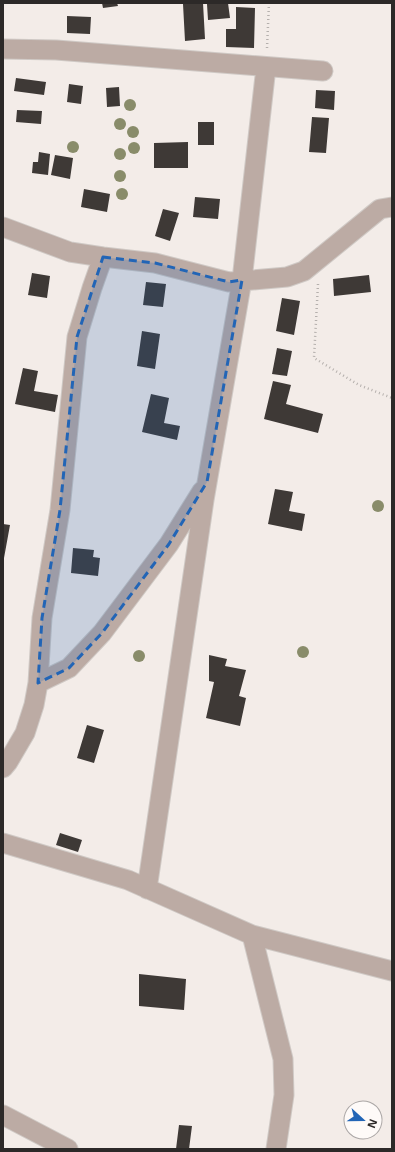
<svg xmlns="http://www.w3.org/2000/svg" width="395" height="1152" font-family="'Noto Sans',sans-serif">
	<rect width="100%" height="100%" fill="#f3ece8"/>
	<path fill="#3e3936" d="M102,3h15l1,3 -15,2z
		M203,3l2,36 -20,2 -2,-37z
		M228,3l2,15 -22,2 -1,-16z
		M236,7l19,1 -1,40 -28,-1v-18h10z
		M67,16l24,1 -1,17 -23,-1z
		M16,78l30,4 -2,13 -30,-4z
		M69,84l14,2 -2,18 -14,-2z
		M119,87l1,19 -13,1 -1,-19z
		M316,90l19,1 -1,19 -19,-2z
		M17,110l25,1 -1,13 -25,-2z
		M312,117l17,1 -3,35 -17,-1z
		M198,122h16v23h-16z
		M188,142v26h-34v-25z
		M39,152l11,2 -2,21 -16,-2 1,-11h5z
		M55,155l18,3 -3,21 -19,-4z
		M84,189l26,5 -3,18 -26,-5z
		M195,197l25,2 -2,20 -25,-2z
		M163,209l16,4 -9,28 -15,-5z
		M32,273l18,3 -3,22 -19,-3z
		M369,275l2,17 -37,4 -1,-17z
		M146,282l20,2 -3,23 -20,-2z
		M282,298l18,3 -6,34 -18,-4z
		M142,331l18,3 -5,35 -18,-3z
		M277,348l15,3 -5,25 -15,-2z
		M23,368l15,3 -4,20 24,4 -3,17 -40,-8z
		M273,381l18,4 -5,19 37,10 -5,19 -54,-14z
		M151,394l18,4 -5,25 16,3 -3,14 -35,-8z
		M275,489l18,3 -4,19 16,3 -3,17 -34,-7z
		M3,524l7,1 -6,33h-1z
		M73,548l21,2 -1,7 7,1 -2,18 -27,-3z
		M209,655l18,4 -2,7 21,4 -7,26 7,2 -6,28 -34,-8 8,-36 -5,-1z
		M87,725l17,5 -10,33 -17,-5z
		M60,833l22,7 -4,12 -22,-7z
		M139,974l47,5 -2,31 -45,-4z
		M179,1125l13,1 -3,23h-13z"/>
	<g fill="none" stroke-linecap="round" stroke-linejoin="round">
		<defs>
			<path id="minor" d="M3,49l53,1 267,21
				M3,227l67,25 33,5 52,6 74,19 58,-5 17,-6 76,-62 12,-2
				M38,683l31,-15 33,-35 67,-89 33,-53
				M3,768l5,-6 17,-29 9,-28 4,-22 4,-65 18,-108 17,-173 15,-49 11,-31
				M3,843l125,37 124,55 140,36
				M147,889l57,-389 38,-220 24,-213
				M252,935l31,124 1,36 -8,54
				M3,1115l65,34"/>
		</defs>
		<use href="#minor" stroke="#cfc9c5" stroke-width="21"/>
		<path stroke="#b5b0ad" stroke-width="2.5" stroke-dasharray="1 3" stroke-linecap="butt" d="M267,48l2,-45
			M318,284l-4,74 45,27 33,13"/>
		<use href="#minor" stroke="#bcaba4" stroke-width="19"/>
	</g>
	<g fill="#898c6a">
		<circle cx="130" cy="105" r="6"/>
		<circle cx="120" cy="124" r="6"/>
		<circle cx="133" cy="132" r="6"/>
		<circle cx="73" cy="147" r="6"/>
		<circle cx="134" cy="148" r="6"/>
		<circle cx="120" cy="154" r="6"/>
		<circle cx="120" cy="176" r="6"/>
		<circle cx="122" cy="194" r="6"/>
		<circle cx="378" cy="506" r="6"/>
		<circle cx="303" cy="652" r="6"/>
		<circle cx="139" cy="656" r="6"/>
	</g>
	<path fill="#2265b6" fill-opacity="0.2" stroke="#2265b6" stroke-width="3" stroke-dasharray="8 5" stroke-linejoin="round" d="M103,257l52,6 74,19 13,-2 -35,202 -38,62 -67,89 -33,35 -31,15 4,-65 18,-108 17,-173z"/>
	<rect width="395" height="1152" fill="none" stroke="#2c2928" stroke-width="8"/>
	<g transform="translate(363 1120) rotate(111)"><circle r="19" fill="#fefaf8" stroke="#aaa6a5"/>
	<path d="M0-3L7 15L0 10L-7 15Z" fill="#2265b6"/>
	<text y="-6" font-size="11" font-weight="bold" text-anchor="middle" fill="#2c2928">N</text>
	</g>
</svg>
